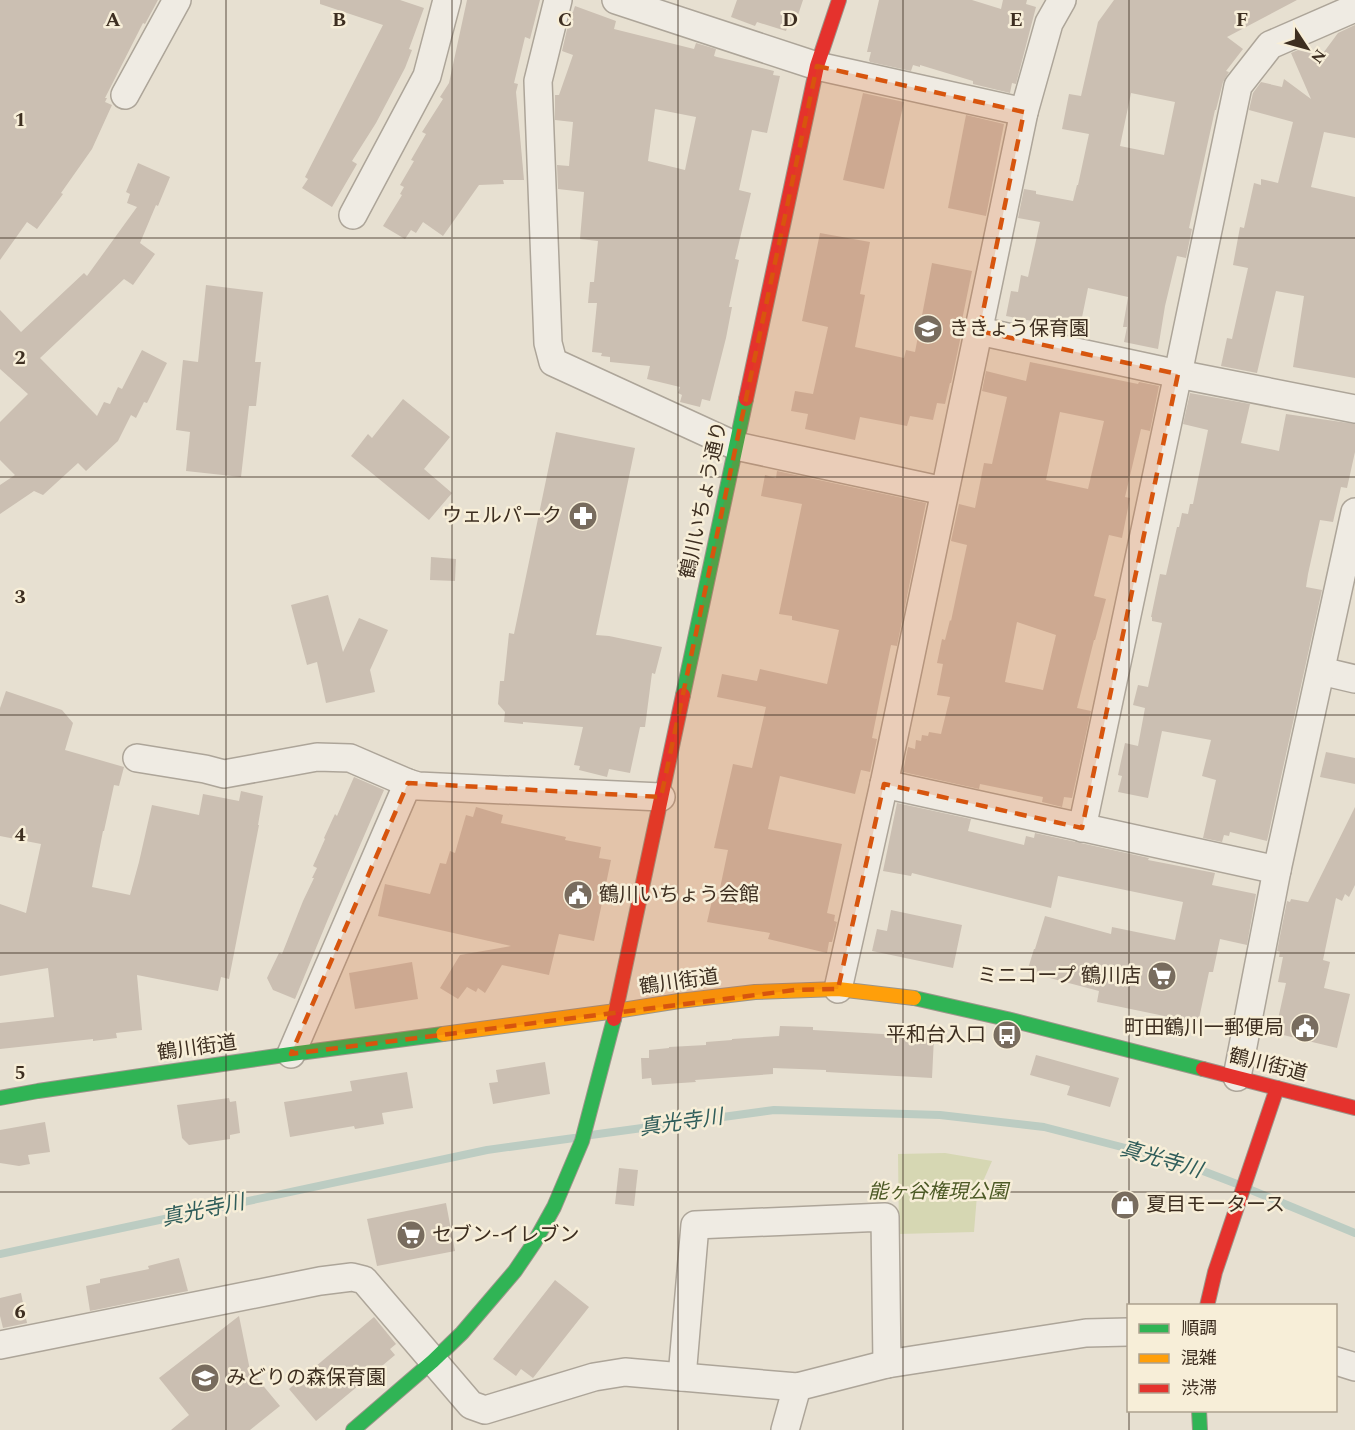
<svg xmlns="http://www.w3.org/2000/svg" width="1355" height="1430" viewBox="0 0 1355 1430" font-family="Spectral,'Noto Sans JP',serif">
<rect width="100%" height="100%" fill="#e7e0d1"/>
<path fill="#d6d7b3" d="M945,1153L992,1161L977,1195L974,1232L899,1234L898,1154Z"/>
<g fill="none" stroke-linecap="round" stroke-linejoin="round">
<g stroke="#bcccc2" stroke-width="8">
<path d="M591,1135L774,1110L940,1115L1044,1127L1145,1153L1203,1171L1237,1184"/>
<path d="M1251,1190L1355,1233"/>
<path d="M0,1254L487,1150L574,1138"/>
</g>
</g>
<g fill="#cbbfb2" fill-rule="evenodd">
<path d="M0,0H158L145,24L143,23L105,98H107L105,102L112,105L92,149L61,193L63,194L37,229L27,222L0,260Z"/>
<path d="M320,0H400L424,8L409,49L412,50L405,68L376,123L352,161L357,164L332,207L302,188L308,179L305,177L383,25L320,4Z"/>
<path d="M467,0H540L530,39L525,37L514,83L518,84L516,92L524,180H503L504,184L479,185L443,236L423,222L416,233L411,230L405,239L383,226L402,195L400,194L404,187L400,185L414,161L411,160L426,134L422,132L443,99L440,97L449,83Z"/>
<path d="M737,0H803L794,27L788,25L786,31L757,22L755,26L731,17Z"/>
<path d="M879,0H972L1001,9L1003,0H1027L1026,4L1036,7L1016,84L1012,83L1010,93L973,84V81L920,65V67L913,65L911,71L870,62L869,60L871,52H867Z"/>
<path d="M1114,0H1297L1227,37L1243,49L1226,71L1229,72L1223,82L1216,110H1215L1189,228L1192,229L1186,258L1177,256L1165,306L1158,349L1124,342L1127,327H1123L1128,297L1088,288L1079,332L1077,333L1037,326L1038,322L1006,316L1011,291L1018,292L1021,275L1028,277L1040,222L1018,218L1024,189L1036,191V194L1073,201L1077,185H1078L1089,134L1062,129L1069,94L1081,96L1098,22ZM1131,93L1175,102L1164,155L1120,146Z"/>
<path d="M575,6L616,21L614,29L694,49L696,43L716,49L714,56L717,57L774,71L773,75L780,76L767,133L752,130L739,190L751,193L735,259L739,260L729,307H732L726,338L710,401L702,399L700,407L680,402L682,395L678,393L680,387L647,379L650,366L610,362V357L601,356L602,353L592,352L597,303H588L590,282H594L598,241L580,239L584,192L558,189L557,165L569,166L573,122L555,120V95H559L573,55L562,51L571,12H573ZM655,109L696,117L685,170L648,161Z"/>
<path d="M1355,25V138L1324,132L1311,187L1355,197V378L1293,367L1304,296L1276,291L1257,373L1221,366L1227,338L1232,339L1248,268L1233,265L1240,227L1244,228L1254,183L1261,185V179L1278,183L1293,122L1249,110L1253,93L1261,82L1282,87L1284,79L1311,99L1291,53L1298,50L1321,56L1338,33Z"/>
<path d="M863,93L904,102L884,189L843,180Z"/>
<path d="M966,115L1004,124L986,216L948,208Z"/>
<path d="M138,163L170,177L158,206L156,205L140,243L155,254L133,285L124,279L40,358L97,416L104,402L110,404L118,387L122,389L142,350L167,363L147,403L144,402L136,418L131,415L118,441L86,471L78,463L43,495L34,491L0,514V485L15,475L0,460V422L28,394L0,369V310L21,332L84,273L87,276L137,207L127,203L130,194L126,192Z"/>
<path d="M820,233L870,242L860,294L865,295L855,347L904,358L906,350L915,352L932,263L972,271L961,325L963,326L951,383H950L945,404L937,403L933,420L910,416L907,426L860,417L855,440L805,429L808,414L791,411L795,391L813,394L828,327L802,321Z"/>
<path d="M206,285L263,292L255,362H261L256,406H249L241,477L186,471L190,432L176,430L183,360L198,362Z"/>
<path d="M1030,362L1138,384L1139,382L1159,386L1150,431L1141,429L1125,497L1130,498L1122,538L1109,535L1094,596L1106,599L1095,640H1094L1077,708L1091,711L1072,798L1064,797L1062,807L1042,802L1043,797L980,784L979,789L903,772L908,747L915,749L916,740L921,741L922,735L928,736L929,732L941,734L950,697L937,695L943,664L937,663L942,639L945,640L950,620L951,621L967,545L951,541L959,504L975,508L984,463L992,464L1007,397L982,391L986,371L1026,381ZM1060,412L1104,421L1088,489L1046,480ZM1017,622L1056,635L1043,690L1005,682Z"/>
<path d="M1190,393L1250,404L1241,443L1279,451L1286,414L1355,424V452L1347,488L1341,487L1333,522L1320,520L1308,574L1306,587L1322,590L1267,841L1230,832L1229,836L1224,835L1222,842L1203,838L1216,780L1202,776L1211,740L1162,731L1148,798L1118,792L1122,776L1118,775L1125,743L1138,746L1145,708L1133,705L1138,685L1148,687L1162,623L1152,621V617H1151L1160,574L1166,575L1177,527H1179L1182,513L1188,514L1190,504H1193L1208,430L1183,424Z"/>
<path d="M403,399L450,437L424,469L452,493L429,520L351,456L368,434L372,438Z"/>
<path d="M556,432L635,448L596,635L609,636L662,647L655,674L652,673L645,727H640L630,773L609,769L607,777L579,770L580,766L574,765L583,727L523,722V724L504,722L505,712L498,704L500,681H504L509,633L514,634Z"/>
<path d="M777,471L926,503L897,646L891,645L881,693L872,738L877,739L870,772L861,770L855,794L780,776L768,829L842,844L827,913L835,915L834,921L837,922L832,942H829L827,953L768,939L770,933L707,922L714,892L719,893L728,850L714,848L733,764L752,768L766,707L717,697L722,674L757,681L760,669L827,684L839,630L792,620V616L779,614L802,504L761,496L765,475L776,478Z"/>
<path d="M431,557L456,559L455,581L430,580Z"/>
<path d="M328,595L343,652L359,618L388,630L370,670L375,692L326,703L317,662L307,665L291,605Z"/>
<path d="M6,691L62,710L73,723L65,750L124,767L119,786L114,785L104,831H103L92,887L130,895L139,862L152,805L199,815L203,794L239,801L241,791L263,796L258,825H259L229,979L221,977L218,991L137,975L142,1030L116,1033L117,1038L93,1041V1039L0,1049V1023L54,1017L48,968L0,976V904L26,913L41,844L0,836V708Z"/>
<path d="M1326,752L1355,758V784L1320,777Z"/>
<path d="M354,777L384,790L328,919L295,999L273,990L267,978L279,953L282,954L303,901L314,878H312L317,868L313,866L325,839L324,838L335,814L337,816Z"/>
<path d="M897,803L971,819L968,831L1024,845L1026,836L1034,838L1035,833L1149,858L1148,860L1215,873L1212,885L1256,894L1247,945L1220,939L1213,972H1209L1198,1023L1097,1002L1099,991L1027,972L1034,949H1035L1045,916L1111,934L1112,927L1175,940L1183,902L1058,876L1051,908L912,873L911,876L883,871Z"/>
<path d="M476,807L503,815L501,823L566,837L565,840L601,847L599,858L611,860L594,941L559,934L549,975L502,965L485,993L478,988L476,992L467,987L458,999L440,988L460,955L511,946L378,916L385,884L430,894L440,863L446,864L450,851L455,853L466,815L473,817Z"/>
<path d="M1355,807V885L1349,897L1345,894L1342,901L1336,898L1323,960L1330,962L1324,988L1350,994L1337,1048L1275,1033L1286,983L1278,982L1283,957H1279L1280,952L1277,951L1287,901L1290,902L1291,899L1308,902Z"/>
<path d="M891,910L962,925L953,968L872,951L877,929L887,931Z"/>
<path d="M412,962L418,999L355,1009L349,973Z"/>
<path d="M780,1026L813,1027V1030L934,1037L932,1078L826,1072V1070L773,1068V1074L695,1080L696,1082L652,1085L651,1078L642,1079L641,1058H649V1050L669,1048V1047L706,1045V1042L732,1040V1039L779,1036Z"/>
<path d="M1036,1055L1119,1078L1110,1107L1067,1095L1070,1086L1030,1075Z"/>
<path d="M545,1062L550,1094L493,1104L489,1083L498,1082L496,1070Z"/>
<path d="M407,1072L413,1108L382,1113L384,1124L355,1129L354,1126L290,1137L284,1102L352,1091L350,1081Z"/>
<path d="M229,1098L230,1102L236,1101L240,1133L230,1135V1139L189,1145L182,1138L177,1105Z"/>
<path d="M45,1122L50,1152L28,1155L30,1164L19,1166L0,1163V1130Z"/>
<path d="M619,1168L638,1170L634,1206L615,1204Z"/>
<path d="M446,1203L455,1251L377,1266L367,1219Z"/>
<path d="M179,1258L188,1291L90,1311L86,1286L100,1283V1279L149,1269L148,1266Z"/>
<path d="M555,1280L589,1307L533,1378L521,1369L516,1376L493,1359Z"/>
<path d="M21,1293L27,1323L3,1328L0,1316V1298Z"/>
<path d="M239,1316L250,1370L280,1406L250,1430H171L189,1415L159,1378Z"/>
<path d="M374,1317L396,1344L390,1349L395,1355L316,1421L289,1389Z"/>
</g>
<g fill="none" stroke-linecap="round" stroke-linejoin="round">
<g stroke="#ada599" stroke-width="30">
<g id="street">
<path d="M558,0L538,81L548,343L553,362L736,446L944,491"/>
<path d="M616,0L817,66L1024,112"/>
<path d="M125,95L177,0"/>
<path d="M353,215L427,76L447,0"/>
<path d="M979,331L1178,374L1355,409"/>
<path d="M1321,671L1355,679"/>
<path d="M137,758L205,769L224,774L317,757L350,758L408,783L418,786L661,797"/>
<path d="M884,784L1277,870"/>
<path d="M1082,828L1178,374L1238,86L1270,45L1355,8"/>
<path d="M838,989L884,784L1024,112L1049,23L1062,0"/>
<path d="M291,1054L408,783"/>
<path d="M1237,1077L1277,870L1355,512"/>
<path d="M0,1345L320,1281L352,1277L364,1280L471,1405L485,1410L594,1377L625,1372L797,1387L887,1364L1086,1333L1128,1332"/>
<path d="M1336,1361L1355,1367"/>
<path d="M682,1377L695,1225L885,1217L887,1364"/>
<path d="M785,1430L797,1387"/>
</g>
</g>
<g stroke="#9c958a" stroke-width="16">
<g id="fast">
<path d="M683,695L746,399"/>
<path d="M914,998L1007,1019L1203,1069"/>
<path d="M0,1098L38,1091L291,1054L443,1034"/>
<path d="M1199,1410L1200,1430"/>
<path d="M353,1430L433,1361L462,1333L515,1271L534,1243L554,1207L582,1141L614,1019"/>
</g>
</g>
<g stroke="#9c958a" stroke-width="16">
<path id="slow" d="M443,1034L616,1011L679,1001L755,992L838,989L914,998"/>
</g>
<g stroke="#9c958a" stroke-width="16">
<g id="jam">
<path d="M746,399L817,66L839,0"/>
<path d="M614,1019L683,695"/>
<path d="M1203,1069L1355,1108"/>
<path d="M1207,1306L1215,1272L1277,1088"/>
</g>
</g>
<use href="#street" stroke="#efebe3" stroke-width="27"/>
<use href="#fast" stroke="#30b455" stroke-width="14"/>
<use href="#slow" stroke="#ff9f0a" stroke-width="14"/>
<use href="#jam" stroke="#e5322d" stroke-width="14"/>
</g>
<path fill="#d7550e" fill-opacity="0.2" stroke="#d7550e" stroke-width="4.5" stroke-dasharray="12 8" stroke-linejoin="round" d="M817,66L1024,112L979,331L1178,374L1082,828L884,784L838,989L795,990L291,1054L408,783L661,797Z"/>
<path fill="none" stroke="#3d2e20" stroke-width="1.5" stroke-opacity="0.55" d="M226,0V1430M452,0V1430M678,0V1430M903,0V1430M1129,0V1306M0,238H1355M0,477H1355M0,715H1355M0,953H1355M0,1192H1355M1129,1410V1430"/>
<defs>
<g id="school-disc" transform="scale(1.5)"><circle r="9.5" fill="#786c5e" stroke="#f7eed8"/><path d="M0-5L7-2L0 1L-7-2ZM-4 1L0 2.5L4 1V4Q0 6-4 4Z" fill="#fff"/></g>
<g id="pharmacy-disc" transform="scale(1.5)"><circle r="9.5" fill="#786c5e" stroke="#f7eed8"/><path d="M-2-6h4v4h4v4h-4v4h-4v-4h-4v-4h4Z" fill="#fff"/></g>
<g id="civic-disc" transform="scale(1.5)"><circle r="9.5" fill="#786c5e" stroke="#f7eed8"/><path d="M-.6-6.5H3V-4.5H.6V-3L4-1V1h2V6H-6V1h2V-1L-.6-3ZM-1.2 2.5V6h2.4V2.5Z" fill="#fff"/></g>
<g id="supermarket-disc" transform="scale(1.5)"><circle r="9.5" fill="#786c5e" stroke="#f7eed8"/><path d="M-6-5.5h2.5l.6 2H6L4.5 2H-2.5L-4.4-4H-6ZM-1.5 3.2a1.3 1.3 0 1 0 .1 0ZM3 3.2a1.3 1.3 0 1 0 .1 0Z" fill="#fff"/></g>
<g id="bus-disc" transform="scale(1.5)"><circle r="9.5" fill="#786c5e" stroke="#f7eed8"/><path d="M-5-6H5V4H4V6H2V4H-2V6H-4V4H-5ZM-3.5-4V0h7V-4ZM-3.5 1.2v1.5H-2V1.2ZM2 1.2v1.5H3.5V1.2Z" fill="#fff"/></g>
<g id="shop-disc" transform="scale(1.5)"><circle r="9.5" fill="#786c5e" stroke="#f7eed8"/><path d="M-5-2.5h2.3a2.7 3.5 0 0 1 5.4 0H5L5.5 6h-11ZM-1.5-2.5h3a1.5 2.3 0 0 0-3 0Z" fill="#fff"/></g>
</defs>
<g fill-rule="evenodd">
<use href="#school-disc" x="928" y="329"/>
<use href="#pharmacy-disc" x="583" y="516"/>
<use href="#civic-disc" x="578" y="895"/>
<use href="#supermarket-disc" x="1162" y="976"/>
<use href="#civic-disc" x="1305" y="1028"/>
<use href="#bus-disc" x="1007" y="1035"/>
<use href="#shop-disc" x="1125" y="1205"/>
<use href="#supermarket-disc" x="411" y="1235"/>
<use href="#school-disc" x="205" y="1378"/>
</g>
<g text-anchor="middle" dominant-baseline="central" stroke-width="5" stroke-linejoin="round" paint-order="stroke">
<g font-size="20" fill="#3d2e20" stroke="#f7eed8" text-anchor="start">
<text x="949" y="329">ききょう保育園</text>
<text x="562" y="516" text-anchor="end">ウェルパーク</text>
<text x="599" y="895">鶴川いちょう会館</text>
<text x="1141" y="976" text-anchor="end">ミニコープ 鶴川店</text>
<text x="1284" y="1028" text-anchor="end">町田鶴川一郵便局</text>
<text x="986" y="1035" text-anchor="end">平和台入口</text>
<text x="1146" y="1205">夏目モータース</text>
<text x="432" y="1235">セブン-イレブン</text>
<text x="226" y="1378">みどりの森保育園</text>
</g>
<g font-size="20" fill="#3d2e20" stroke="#f7eed8">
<text transform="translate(704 500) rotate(-78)">鶴川いちょう通り</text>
<text transform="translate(679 982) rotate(-8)">鶴川街道</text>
<text transform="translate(197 1048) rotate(-8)">鶴川街道</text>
<text transform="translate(1268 1065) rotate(14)">鶴川街道</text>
</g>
<g font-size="20" font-style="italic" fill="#4d5a26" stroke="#f7eed8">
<text x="938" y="1192">能ヶ谷権現公園</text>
</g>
<g font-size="21" font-style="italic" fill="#2f5d5a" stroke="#f7eed8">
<text transform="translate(681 1123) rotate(-8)">真光寺川</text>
<text transform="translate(1161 1160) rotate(16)">真光寺川</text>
<text transform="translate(203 1211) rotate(-12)">真光寺川</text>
</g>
</g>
<g font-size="20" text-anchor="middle" font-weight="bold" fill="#3d2e20" stroke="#f7eed8" stroke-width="5" stroke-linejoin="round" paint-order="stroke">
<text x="113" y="26">A</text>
<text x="339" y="26">B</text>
<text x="565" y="26">C</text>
<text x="790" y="26">D</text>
<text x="1016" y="26">E</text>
<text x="1242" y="26">F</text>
<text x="20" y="126">1</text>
<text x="20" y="364">2</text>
<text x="20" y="603">3</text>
<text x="20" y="841">4</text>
<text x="20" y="1079">5</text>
<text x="20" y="1318">6</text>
</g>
<rect x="1127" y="1304" width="210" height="108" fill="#f7eed8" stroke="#ada18e" stroke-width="1.5"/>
<rect x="1139" y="1324" width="30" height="9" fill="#30b455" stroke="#ada18e" stroke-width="1.5"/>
<text x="1181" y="1334" font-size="18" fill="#3d2e20">順調</text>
<rect x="1139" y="1354" width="30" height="9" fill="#ff9f0a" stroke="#ada18e" stroke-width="1.5"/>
<text x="1181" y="1364" font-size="18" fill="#3d2e20">混雑</text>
<rect x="1139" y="1384" width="30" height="9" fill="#e5322d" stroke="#ada18e" stroke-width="1.5"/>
<text x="1181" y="1394" font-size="18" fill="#3d2e20">渋滞</text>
<g transform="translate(1307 48) rotate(126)" stroke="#f7eed8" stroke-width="4.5" paint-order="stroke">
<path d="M0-4.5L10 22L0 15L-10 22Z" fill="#3d2e20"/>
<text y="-9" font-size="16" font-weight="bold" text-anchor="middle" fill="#3d2e20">N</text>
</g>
</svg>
